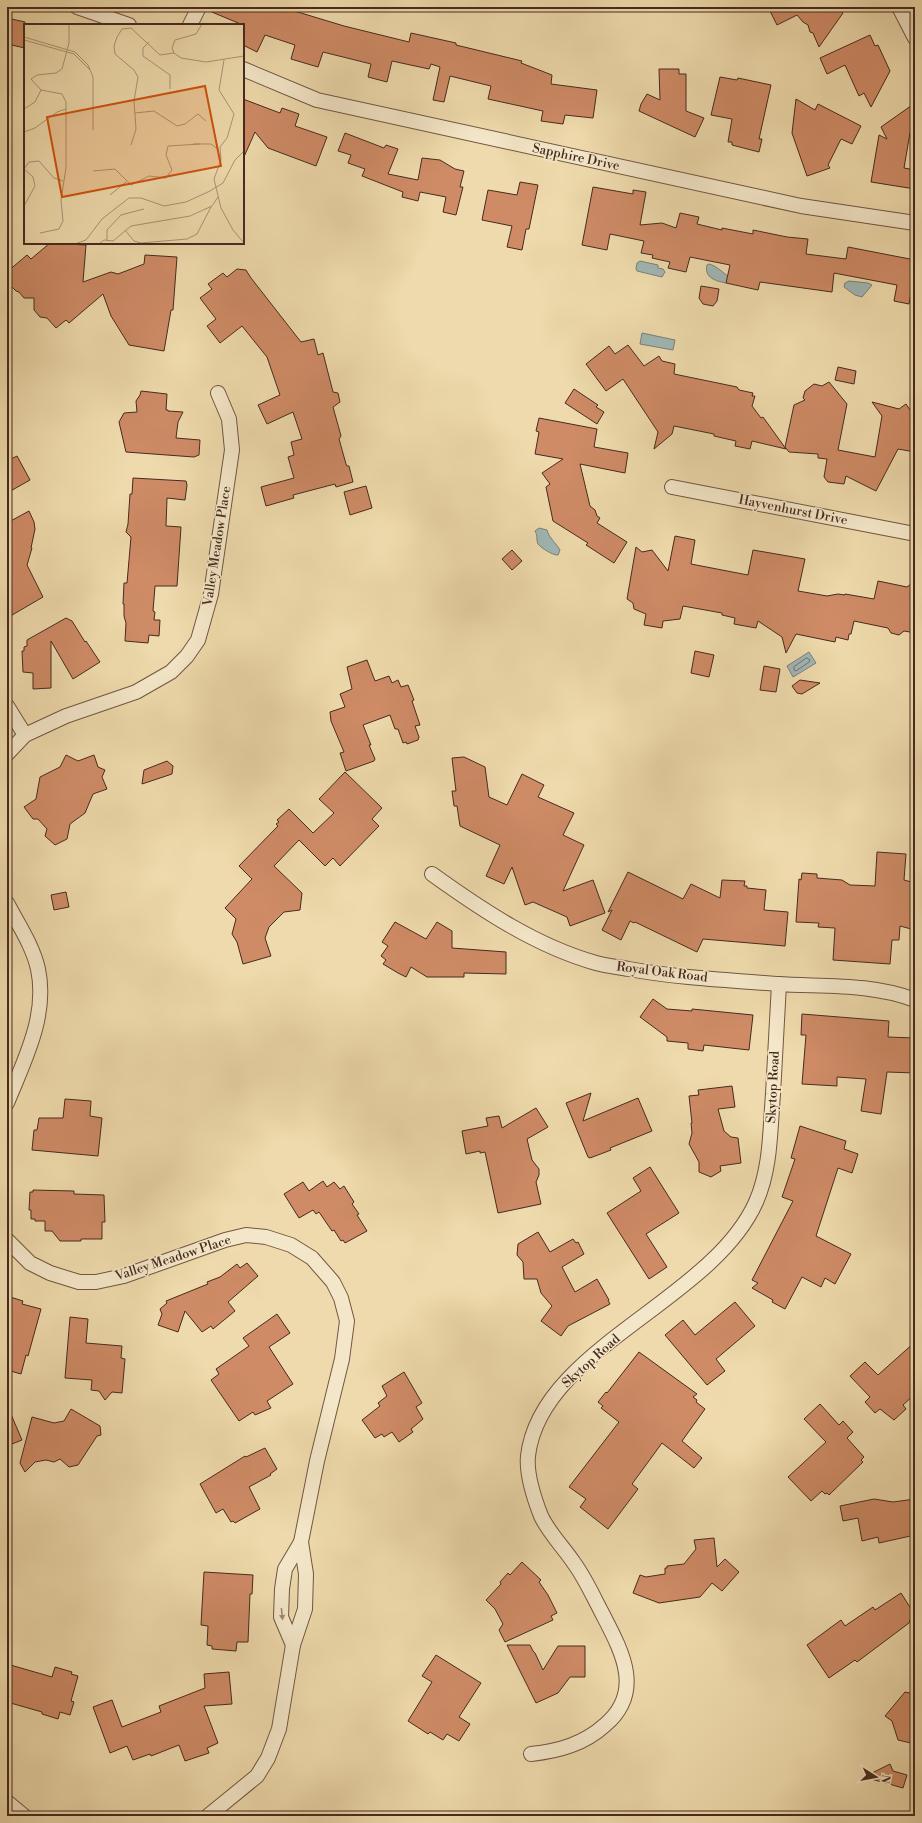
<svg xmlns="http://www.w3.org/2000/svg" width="922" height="1823" viewBox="0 0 922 1823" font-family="'Libre Bodoni',serif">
<rect width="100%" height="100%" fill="#eedaac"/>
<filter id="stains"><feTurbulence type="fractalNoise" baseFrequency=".005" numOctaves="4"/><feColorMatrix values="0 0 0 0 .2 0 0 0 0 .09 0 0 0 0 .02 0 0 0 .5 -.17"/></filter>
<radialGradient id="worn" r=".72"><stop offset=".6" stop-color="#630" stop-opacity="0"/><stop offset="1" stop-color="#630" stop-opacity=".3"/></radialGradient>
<g fill="#a0b7b6" stroke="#7c7f79">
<path d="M640,261L658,265V268L663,269L665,272L662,277L637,271L636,269L637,263Z"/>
<path d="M709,264C715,265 725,274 730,278L726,283C716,281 704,278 707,265Z"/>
<path d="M849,281L868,283L872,285L862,297L855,295L844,287L845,283Z"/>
<path d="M642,333L675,340L673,350L640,344Z"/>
<path d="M539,528L547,530C549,538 556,543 560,550L558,555C554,556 541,548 538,544C536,540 538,536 535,531Z"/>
<path d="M809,652L816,663L793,677L787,666Z"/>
</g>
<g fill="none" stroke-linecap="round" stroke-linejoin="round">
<path stroke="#74706a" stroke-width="1" d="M807,658L810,660L809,662L796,671L794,670V667Z"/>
</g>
<g fill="#ce8b66" stroke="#472a1e">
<path d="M207,7H275L287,12L288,9L344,26L409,42L411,33L456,43V45L522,61L521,63L552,75L551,84L597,90L593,118L565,115L563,124L541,121L543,111L488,99L491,86L450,76L444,102L433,100L440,67L431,64L429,69L392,61L387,82L368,77L371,64L323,52L318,67L291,59L295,45L265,35L257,52L243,45V25L207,10Z"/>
<path d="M768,7H835L843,13L819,47L813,33L810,32L808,25L803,22L797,15L777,25Z"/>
<path d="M7,18L25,22V48L7,44Z"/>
<path d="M870,35L875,46L878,45L890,71L871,107L864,93L859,96L845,65L827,74L820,58Z"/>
<path d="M659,69H679V74H686V111L704,118L695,137L639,111L641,104L647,94L660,100Z"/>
<path d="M720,77L737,80L738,78L771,85L759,139H762L759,152L732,145V142H728L732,119L711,115Z"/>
<path d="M243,99L280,113L282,108L299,114L295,126L327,137L316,166L268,148L255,132L243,159Z"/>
<path d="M796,99L815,110L818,104L861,126L852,144L841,139L828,165L830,168L807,176L792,133Z"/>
<path d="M915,103V130L910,133L904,168L915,170V189L871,182L879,135L887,139L881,127Z"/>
<path d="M345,133L384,148L386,145L398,149L388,174L418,180L422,158L440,160L455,169L464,171L460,187H463L456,215L443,212L446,197L420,192L418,201L402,197L403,192L362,176L365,169L348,163L351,155L338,151Z"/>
<path d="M520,182L538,185L529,229H526L522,250L507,247L512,226L482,220L488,190L517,195Z"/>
<path d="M593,187L633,194V190L646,192L640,225L662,223L676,228L680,213L699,217L697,224L722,230V228L753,234V230L787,237L808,239L806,254L846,259L848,247L915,260V289L912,288L909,304L894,301L897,285L834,273L832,292L760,282L758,290L726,283L730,265L690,257L686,272L668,268L670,262L652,258L653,255L641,253L644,241L610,234L607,250L582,245Z"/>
<path d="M50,243L86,245L83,282L111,272L118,274L144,264L145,255L177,257L173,310H171L164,351L129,345L111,316L103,294L69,323L66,320L56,328L47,318L40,317L34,310V298H24L19,292L16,291L9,284L7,272L27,255L31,259Z"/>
<path d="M237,269L246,270L251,278L301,342L314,339L318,355L323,353L333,392L338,393L340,402L333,407L341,436L339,439L346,464L347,466H349L353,482L336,487L335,484L293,495L294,498L266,506L261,487L294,478L288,457L294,455L291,442L302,439L293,412L267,424L258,405L280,395L267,357L242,326L220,343L207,326L216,319L200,298L212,289L208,284L223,273L227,277Z"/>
<path d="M701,286L719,289L717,301L713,306L703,304L699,298Z"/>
<path d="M628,345L644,366L659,356L662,361L675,364L674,374L737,387L739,390L753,393L752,396H755L752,406L761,418L763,417L786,449L752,441L750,449L735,446L736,441L714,436V434L674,426L672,434L654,449L658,432L623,379L606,391L586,364L609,346L615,354Z"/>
<path d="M838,367L856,371L854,384L835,380Z"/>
<path d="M829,382L847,404L838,450L875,457L882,416L872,402L899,409L906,404L910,410L915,412V452L898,449L876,491L846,476L844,484L828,482L824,477L827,459L818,458V454L789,452L785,447L794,405L805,400L803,398L805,391L814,384L822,386Z"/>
<path d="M574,389L598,405L596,407L604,412L597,424L565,403Z"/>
<path d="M141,391L167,394L166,410H168V411L183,412L178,422L176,438L200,440L199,455L194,457L126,452L119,422L124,413L137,412L136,401L140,395Z"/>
<path d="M539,418L597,429L594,447L628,453L625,473L580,464L590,506L595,510L597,516L600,518L597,523L627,542L614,563L586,545L588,543L553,521L546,487L550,484L542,473L563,459L535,454L539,432L536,431Z"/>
<path d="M17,456L30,480L7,493V461Z"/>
<path d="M133,478L186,481L187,485L185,500L167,498L166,526L181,527L177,586H155L153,611L155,612L154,620H160L159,636L149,635L148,643L125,641L126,623L124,616V604H123L124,583H127L131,537L126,532L128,524L130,494H132Z"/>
<path d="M366,486L372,508L350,515L344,492Z"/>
<path d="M29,511L34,522L35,529L31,548H32L27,565L43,597L7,618V523Z"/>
<path d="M675,536L695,540L691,564L748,575L753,550L805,559L798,591L827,596L838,594L845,595V594L874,599L878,581L907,587L915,581V629L910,632L904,631L899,635L891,633L888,628L854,621L851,634H849L848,640L836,637L835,642L796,634L786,653L782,637L758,621L756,628L734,624L735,618L722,615V613L683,606L680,619L663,621L662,628L644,625L646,614L634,609L633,603L627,599L636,547L642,552L652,550L668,571Z"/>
<path d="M512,550L522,561L512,570L502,559Z"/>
<path d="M66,618L72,621L85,642L86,641L100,662L73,679L51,641V688L33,689V673L23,672L22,651H24V647L27,646V640Z"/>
<path d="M695,651L714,655L709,677L691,673Z"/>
<path d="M367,660L375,681L389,676L392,683L398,680L401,687L408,685L414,700L412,701L420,725L415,726L419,737L418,740L407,744L406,742L403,743L398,729H395L390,715L363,725L371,745H369L375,759L374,761L346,771L340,753L344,752L331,721L330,712L345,707L340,694L352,689L347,667Z"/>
<path d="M764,666L780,669L776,692L760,690Z"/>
<path d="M800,680L820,683L802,694L797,693L792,686Z"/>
<path d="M66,755L78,761L94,755L98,767L105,770L102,777L107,789L93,794L85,813L70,824L67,839L55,845L45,836L47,829L38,819H33L24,807L36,799L40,777L60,767Z"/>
<path d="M464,757L485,767L489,797L507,805L522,774L544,785L538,797L574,813L563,835L584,845L563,891L593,880L605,913L570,926L567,917L533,902L525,905L512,867L504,884L486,876L500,845L460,826L457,806H454L452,791H456L452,758Z"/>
<path d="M167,761L173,766L172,774L142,784L144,770Z"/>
<path d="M345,772L382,808L372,819L379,826L340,866L333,858L325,866L299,840L274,866L302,893L300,910L284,912L269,927L265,938L271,956L243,964L237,942L232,934L236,919L225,908L252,879L239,866L278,826L276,824L279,822L277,820L289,809L313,833L334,813L319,799Z"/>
<path d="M877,852L906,854L904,880L915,883V930L900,926L899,940H892L890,964L833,960L835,928L818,927L819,923L796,922L799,879L801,880L802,873L817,874V878L842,880L850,885L875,886Z"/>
<path d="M628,872L683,899L691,884L720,898L722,880L745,881L744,886H747V888L766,890L764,910L788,912L785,946L703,939L697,952L635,922L634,923L630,921L621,940L602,930L612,910L608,912Z"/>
<path d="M66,892L69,907L54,910L51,895Z"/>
<path d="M395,922L426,939L437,922L452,931V948L506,952V974L464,973V977H427L411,967L406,977L398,973L383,964L386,960L381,956L388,946L382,942Z"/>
<path d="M653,999L667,1009L692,1011V1009L753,1015L749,1050L704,1045L703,1051L688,1049V1043L667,1041V1037L640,1017Z"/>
<path d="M802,1014L889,1021L888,1037L915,1038V1073L887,1072L881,1114L861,1111L866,1079L837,1077V1086L802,1084L806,1035H801Z"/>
<path d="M732,1086L735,1107L718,1109L724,1131L731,1137L738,1138L741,1163L720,1166L721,1171L711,1177L699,1172V1162L689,1144L692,1133L691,1123H692L689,1096L699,1095L698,1090Z"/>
<path d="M591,1093L583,1121L638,1098L652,1131L610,1148L611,1150L590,1158L588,1157L566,1103Z"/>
<path d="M65,1099L91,1101L90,1116L102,1118L98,1156L32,1150L34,1130H37L39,1118H63Z"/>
<path d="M536,1108L548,1127L527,1139L532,1160L539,1169V1175L536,1182L541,1204L498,1213L485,1152L480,1153V1151L466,1154L462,1131L488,1126L486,1118L499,1116L502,1128Z"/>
<path d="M800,1126L846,1141L844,1149L858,1154L852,1173L838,1168L816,1236L851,1254L835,1284L825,1278L821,1287L802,1277L785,1309L772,1302L773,1300L752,1288L758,1283L752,1280L793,1201L782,1197L795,1159L791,1158Z"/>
<path d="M650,1167L679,1213L646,1234L667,1267L649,1279L607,1213L641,1191L633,1178Z"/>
<path d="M323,1181L327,1187L334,1182L340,1189L344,1186L354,1202L352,1204L359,1214L357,1215L367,1231L345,1243L343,1240L341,1241L334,1230L332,1231L319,1212L316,1214L313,1210L299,1218L284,1194L303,1182L309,1191Z"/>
<path d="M33,1190L74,1191V1194L104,1195L105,1222H102V1239H81V1241H60L52,1231H45V1221H35V1219H31V1210H29L30,1192H33Z"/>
<path d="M538,1232L550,1252L573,1239L576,1243L578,1242L584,1254L562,1267L575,1292L597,1279L609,1300H608L610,1304L568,1326L561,1336L541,1321L552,1306L541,1293L537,1279H524L523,1262L517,1255L518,1244Z"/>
<path d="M247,1263L258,1276L228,1302L235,1311L213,1329L211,1326L202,1332L185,1311L178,1332L158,1325L162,1314L160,1309L167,1303L166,1301L208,1284L207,1282L220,1277L237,1264L240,1268Z"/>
<path d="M7,1296L23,1301L22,1304L41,1309L28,1356L26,1355L21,1374L7,1370Z"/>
<path d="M735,1302L755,1326L716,1359L725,1371L707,1385L665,1335L683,1320L695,1335Z"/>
<path d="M277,1314L290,1333L269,1347L293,1384L267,1401L271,1408L255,1415L253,1412L239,1421L211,1380L219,1374L216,1369L249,1346L243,1338Z"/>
<path d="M70,1317L88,1319L86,1343L122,1346L121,1358L125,1359L122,1393L112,1392L105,1400L99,1391L91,1390L92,1380L65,1378Z"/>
<path d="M915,1342V1394L903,1405L906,1409L894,1420L880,1409L875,1413L865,1402L870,1397L850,1376L865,1362L878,1375Z"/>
<path d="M639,1352L697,1394L693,1397L697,1400L696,1402L705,1409L682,1441L702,1458L694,1468L662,1443L632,1484L638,1489L608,1529L580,1507L586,1499L569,1487L619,1422L601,1408L603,1406L598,1402L606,1392L607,1393Z"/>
<path d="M404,1372L422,1403L416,1407L423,1419L411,1429L413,1432L399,1442L392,1432L384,1437L382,1434L375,1438L362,1420L380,1406L378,1403L387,1396L382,1386Z"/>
<path d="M820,1404L839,1425L843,1421L853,1432L847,1438L864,1457L861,1460L863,1462L829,1495L827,1493L825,1494L822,1491L811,1501L788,1477L826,1442L804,1419Z"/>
<path d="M7,1405L22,1440L7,1446Z"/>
<path d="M71,1409L100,1426L101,1435L97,1436L78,1465L69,1467L60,1459L54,1462L46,1460L35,1462L25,1472L20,1463L32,1417L54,1423L64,1421Z"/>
<path d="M265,1448L277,1469L270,1474L271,1475L249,1487L260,1509L235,1523L233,1521L231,1522L223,1509L216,1513L200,1484L245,1456L246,1457Z"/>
<path d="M874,1499L893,1502L915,1499V1535L879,1543L878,1537L862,1541L858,1518L843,1521L840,1506Z"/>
<path d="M714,1538L717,1567L725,1559L739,1572L722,1591L712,1583L700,1597L659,1603L633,1593L640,1575L646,1577L665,1574V1568H667V1566L684,1564L696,1549L694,1540Z"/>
<path d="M522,1562L541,1580L539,1582L548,1595L557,1613L551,1616L553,1620L505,1642L499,1630L503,1624L495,1609L486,1600L501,1584L500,1582L508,1573L510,1575Z"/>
<path d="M204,1572L253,1575L252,1594H250L248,1642H237L236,1651L212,1649V1646L207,1645L208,1626L201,1625Z"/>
<path d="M901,1593L913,1612L909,1623L857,1662L855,1660L829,1678L807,1645L841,1620L845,1626L873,1607L875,1610Z"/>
<path d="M507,1645H530L533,1651L535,1653L543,1670L558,1646H585V1677H570L558,1693L536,1703Z"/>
<path d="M436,1655L481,1683L459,1717L470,1724L459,1741L447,1734L443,1740L430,1732L428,1734L408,1721L432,1682L422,1676Z"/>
<path d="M7,1664L52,1677L55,1667L72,1672L71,1674L78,1676L71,1701L74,1702L70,1715L60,1712L58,1719L42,1714V1712L7,1702Z"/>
<path d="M229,1672L232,1704L204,1706L218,1743L207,1748L209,1753L185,1761L179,1745L151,1756L150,1754L133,1760L127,1746L110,1753L93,1707L112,1700L122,1727L161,1712L159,1706L205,1688L204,1674Z"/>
<path d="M905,1692L915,1694V1744L898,1740L892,1721L885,1716Z"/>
<path d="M890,1764L893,1771L907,1775L903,1788L864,1777Z"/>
</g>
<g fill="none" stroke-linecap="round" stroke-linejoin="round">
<g stroke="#715642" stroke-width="16">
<g id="street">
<path d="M77,7L129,25"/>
<path d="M899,7L915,38"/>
<path d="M190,25L199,7"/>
<path d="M243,69L317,100L801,206L915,223"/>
<path d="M672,487L915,534"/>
<path d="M7,706L25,735"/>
<path d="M7,754L25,735L66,716L136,692L171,672L187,656L198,640L211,594L232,450L229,419L218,393"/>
<path d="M432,874C482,910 536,946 596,963C607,966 618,967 629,969C678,978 728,980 777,984C823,987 871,983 915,1000"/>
<path d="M7,903C18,924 33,946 38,969C48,1016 24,1061 7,1103"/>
<path d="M7,1240L30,1263L50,1273L79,1282H96L124,1276L225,1240L246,1235L266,1237L291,1245L312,1258L333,1282L341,1298L347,1321L342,1359L317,1461L301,1542L306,1574L305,1609L293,1645L279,1729L268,1758L257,1776L208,1816"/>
<path d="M293,1645L281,1617L282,1589L285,1569L301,1542"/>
<path d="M531,1754C559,1751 584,1744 605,1725C645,1691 621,1650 602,1613C593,1596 585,1578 574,1563C564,1548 549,1533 541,1516C534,1498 526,1475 528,1456C540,1349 712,1301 756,1202C771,1168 770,1130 773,1094C775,1057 777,1021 779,984"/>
<path d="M7,1802L24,1816"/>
</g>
</g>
<use href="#street" stroke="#f4e7c9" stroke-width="14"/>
</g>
<defs><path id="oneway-solid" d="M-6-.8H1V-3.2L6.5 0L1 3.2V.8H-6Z"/></defs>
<use fill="#9e8874" href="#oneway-solid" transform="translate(282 1614) rotate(84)"/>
<g text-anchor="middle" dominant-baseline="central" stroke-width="3" stroke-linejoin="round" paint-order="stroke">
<g font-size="13" fill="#472a1e" stroke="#f4e7c9">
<text transform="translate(576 157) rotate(12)">Sapphire Drive</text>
<text transform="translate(793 510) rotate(11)">Hayvenhurst Drive</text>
<text transform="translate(217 546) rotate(-81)">Valley Meadow Place</text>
<text transform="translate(662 972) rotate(7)">Royal Oak Road</text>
<text transform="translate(773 1087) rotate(-87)">Skytop Road</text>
<text transform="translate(173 1258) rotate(-18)">Valley Meadow Place</text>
<text transform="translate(591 1361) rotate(-42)">Skytop Road</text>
</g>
</g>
<g transform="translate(24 24)">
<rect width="220" height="220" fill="#eedaac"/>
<path fill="none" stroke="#ab9473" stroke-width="1" d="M0,13L51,28L64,41L69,53V106M0,16L50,30L66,46M125,18L119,24V32L146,51V65M150,29L157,34L182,38L220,32M150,29L148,24L151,16L172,10L178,0M200,36L195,66L210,90L203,114L196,123L197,136L190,155L197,184L209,206L220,219M0,85L11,78L17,66M111,89L130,87L153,102L161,100L174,90L182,97M0,108L11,104L33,88L42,85M169,120H187L195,126M107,121L112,105L110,77L114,53L110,46L91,30L90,22L93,13L98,5L107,4L136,31L150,29M0,145L5,138L15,137L30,154L39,157M0,145L9,153L11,162L0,182M69,147L91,145L107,161L125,152L142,154L148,146L142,131L144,122L176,120M86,171L102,158M101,206L110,217L117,219L163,215L173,210L187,183M16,209L35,205L39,197L37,176L42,144V78L38,70L17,66L7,55L13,51L32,49L38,45L45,19V0M83,216V206L97,191L120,185M89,217L107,202L166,192L188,182L194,173M51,220L62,216L78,195L105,174H117L140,182L162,178L186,167L199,159L211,136L220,127M75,220L80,216L89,217"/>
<path fill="#d0520f" fill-opacity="0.15" stroke="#d0520f" stroke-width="2" d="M181,62L197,142L38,173L23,93Z"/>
<rect width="220" height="220" fill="none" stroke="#472a1e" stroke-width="2"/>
</g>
<rect width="922" height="1823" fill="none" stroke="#eedaac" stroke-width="24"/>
<rect x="8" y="8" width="906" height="1807" fill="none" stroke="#472a1e" stroke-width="2"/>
<rect x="12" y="12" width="898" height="1799" fill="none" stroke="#472a1e"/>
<g transform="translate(876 1777) rotate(101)" stroke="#f4e7c9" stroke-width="3" paint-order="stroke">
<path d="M0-3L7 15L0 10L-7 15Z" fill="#472a1e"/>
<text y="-6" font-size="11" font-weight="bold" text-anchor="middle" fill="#472a1e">N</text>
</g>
<rect width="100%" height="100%" filter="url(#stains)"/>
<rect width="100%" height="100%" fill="url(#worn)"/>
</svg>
